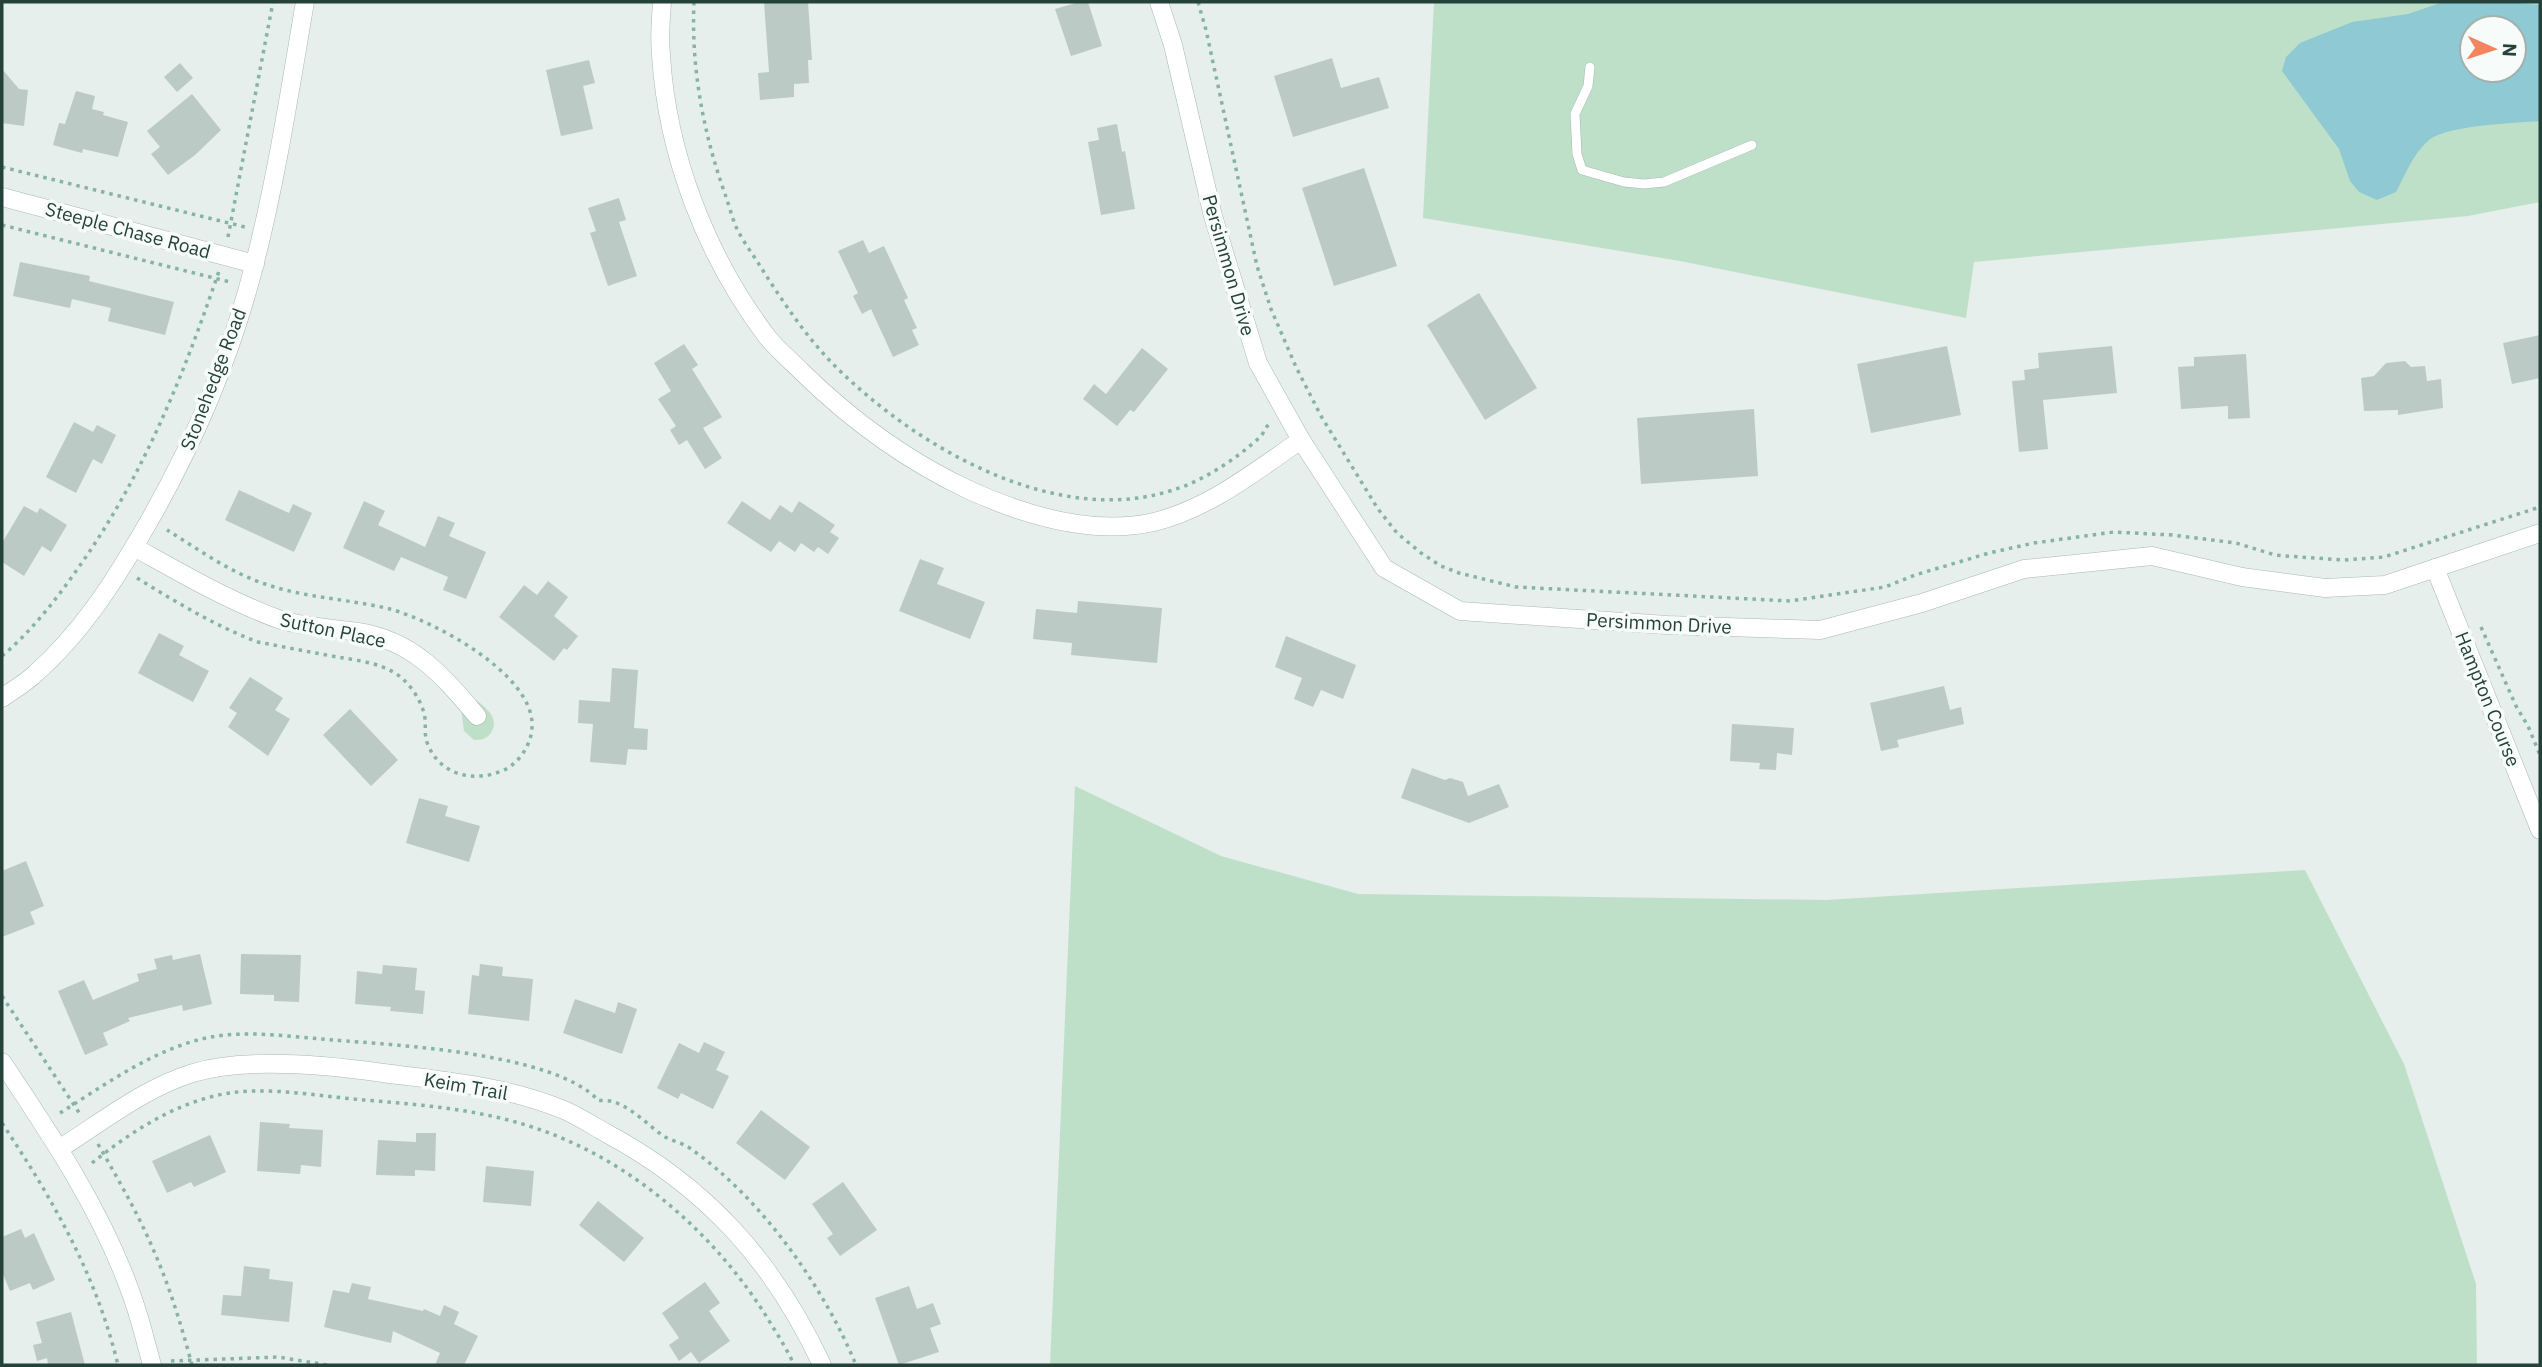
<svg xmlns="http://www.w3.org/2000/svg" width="2542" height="1367" viewBox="0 0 2542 1367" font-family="'IBM Plex Sans',sans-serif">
<rect width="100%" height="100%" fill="#e6efeb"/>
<g fill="#bfe0c8" fill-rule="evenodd">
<path d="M1434,2H2540V202L2468,216L1974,262L1966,318L1680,261L1423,218ZM2472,28H2514V70H2472Z"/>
<path d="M466,693C478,702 504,716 490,734C486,739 481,740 474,740L464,731L460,702Z"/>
<path d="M1075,786L1221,856L1358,894L1827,900L2305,870L2404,1064L2476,1284L2477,1365H1050Z"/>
</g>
<path fill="#8ec9d4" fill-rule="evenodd" d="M2443,2H2505L2540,5V121C2516,123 2445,125 2428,141C2413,154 2405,175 2396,192L2377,200L2359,192L2350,181L2339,149L2282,71L2286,57L2300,43L2352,22L2408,14ZM2472,28H2514V70H2472Z"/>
<g fill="#bbcac4">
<path d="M764,2H808L812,60H808L809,83L794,84V97L760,100L758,73L769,72Z"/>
<path d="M1079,2H1088L1102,46L1071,56L1055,9Z"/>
<path d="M1332,58L1341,88L1379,77L1389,108L1293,137L1274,76Z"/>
<path d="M589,60L595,83L583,86L593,129L561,136L546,70Z"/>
<path d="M180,63L193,78L177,92L164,77Z"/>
<path d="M2,69L19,89L28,90L24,126L2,123Z"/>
<path d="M76,91L95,96L92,109L104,112L103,115L128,122L118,157L83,149L82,153L53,145L59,123L65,124Z"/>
<path d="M192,94L221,130L195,155L168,175L151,154L160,147L147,131Z"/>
<path d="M1117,124L1122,152L1125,151L1135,209L1101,215L1088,142L1099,140L1097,128Z"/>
<path d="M1364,168L1397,266L1334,286L1302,188Z"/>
<path d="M619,198L626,220L619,222L637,276L608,286L590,233L596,231L588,208Z"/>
<path d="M863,240L869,253L884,246L908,298L904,300L917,328L912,330L919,345L893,357L871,309L862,314L853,296L858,293L838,251Z"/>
<path d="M20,262L90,276L89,281L174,302L165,335L108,321L111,308L72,299L70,308L13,296Z"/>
<path d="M1479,293L1537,388L1485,420L1427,325Z"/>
<path d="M2540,335V378L2512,384L2503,343Z"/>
<path d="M684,344L698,365L692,369L722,417L703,428L722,458L705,469L687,440L679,445L670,430L676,426L658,399L671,391L654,363Z"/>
<path d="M1947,346L1961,415L1871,433L1857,364Z"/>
<path d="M2112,346L2117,393L2043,400L2048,449L2019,452L2012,381L2025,380L2024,370L2039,368L2038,353Z"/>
<path d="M1142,348L1168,369L1134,412L1130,410L1117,426L1083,399L1094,384L1106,394Z"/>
<path d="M2246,354L2250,418L2228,419V406L2181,409L2178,367L2194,366V357Z"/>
<path d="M2405,361L2411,367L2425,366L2427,381L2441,379L2443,408L2398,415V410L2364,411L2361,378L2374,376L2386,363Z"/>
<path d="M1754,409L1758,476L1641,484L1637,418Z"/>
<path d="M74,422L93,432L97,425L116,435L102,464L93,459L76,493L46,477Z"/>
<path d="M239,490L289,513L293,504L312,513L294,552L225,520Z"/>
<path d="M364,501L385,511L378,525L425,547L438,516L455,523L449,536L486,552L466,599L443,590L448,577L401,557L394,571L343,548Z"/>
<path d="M742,501L770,520L780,505L792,513L799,501L835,525L830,532L839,538L828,554L818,547L814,552L801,543L795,552L779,541L771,552L727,523Z"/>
<path d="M24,506L37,513L40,508L67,525L51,552L42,546L24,576L2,562V543Z"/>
<path d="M920,559L944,568L937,584L985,602L970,639L899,611Z"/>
<path d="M548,581L568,597L554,616L578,636L567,650L564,648L554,661L499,617L524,585L537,595Z"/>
<path d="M1078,601L1162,608L1157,663L1071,655L1072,643L1033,639L1036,609L1077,613Z"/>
<path d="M159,633L184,646L179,655L209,671L193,702L138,673Z"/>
<path d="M1286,636L1356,665L1343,699L1321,690L1313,707L1294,699L1302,678L1275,667Z"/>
<path d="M612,668L638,670L634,728L648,729L647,750L628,749L626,765L590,762L593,724L578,723L579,700L610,702Z"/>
<path d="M250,677L283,698L275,710L290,719L268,756L228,727L237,713L229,708Z"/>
<path d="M1944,686L1950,710L1961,707L1964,724L1897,740L1899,747L1881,751L1870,703Z"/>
<path d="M350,709L398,760L371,786L323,735Z"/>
<path d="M1732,724L1794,728L1792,755L1777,753L1776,770L1759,769L1760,763L1730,761Z"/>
<path d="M1412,768L1445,780L1450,778L1463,782L1468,796L1499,784L1509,807L1469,823L1401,798Z"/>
<path d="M419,798L448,806L445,816L480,826L469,862L406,843Z"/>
<path d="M26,861L44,906L30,912L35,924L2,937V871Z"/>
<path d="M200,954L212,1004L183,1011L182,1005L128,1018L130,1021L103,1033L108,1045L85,1055L58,991L84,980L93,1000L139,981L137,974L157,969L154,959L172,955L173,960Z"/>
<path d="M241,954L301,955L299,1002L274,1001V995L240,994Z"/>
<path d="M480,964L503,967L502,976L533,979L529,1021L468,1014L472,975L479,976Z"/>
<path d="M383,965L417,968L415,990L425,991L423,1014L390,1011L391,1007L355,1004L357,971L382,974Z"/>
<path d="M575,999L615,1013L618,1002L637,1009L622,1054L563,1033Z"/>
<path d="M704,1042L725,1052L716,1070L729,1076L713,1109L681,1093L678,1099L657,1088L679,1043L699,1053Z"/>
<path d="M761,1110L810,1147L785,1180L736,1143Z"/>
<path d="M260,1122L290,1124L289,1128L323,1130L321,1167L301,1165L300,1174L257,1171Z"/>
<path d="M416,1133H436L435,1171L415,1170V1176L376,1175L378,1140L416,1142Z"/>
<path d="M210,1135L226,1172L194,1187L191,1182L167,1193L152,1161Z"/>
<path d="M486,1166L534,1171L531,1206L483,1202Z"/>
<path d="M843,1182L877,1230L840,1256L827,1238L833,1234L812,1204Z"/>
<path d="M598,1201L644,1238L624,1262L579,1225Z"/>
<path d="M21,1229L25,1238L34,1233L55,1280L33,1290L30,1283L10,1291L2,1272V1237Z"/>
<path d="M244,1266L270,1269L269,1279L293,1282L289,1322L221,1315L223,1295L241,1296Z"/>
<path d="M705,1282L720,1303L709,1311L730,1341L699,1363L691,1352L679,1361L669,1345L679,1338L662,1313Z"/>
<path d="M352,1283L371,1287L368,1299L423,1311L424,1309L440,1316L444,1305L459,1312L454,1324L478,1336L464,1365H435L440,1353L393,1331L391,1343L324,1327L333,1290L349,1293Z"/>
<path d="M909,1286L917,1309L933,1303L941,1324L930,1328L939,1352L899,1365L875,1298Z"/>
<path d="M71,1312L85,1365H48L47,1358L37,1361L33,1345L42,1343L36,1322Z"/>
</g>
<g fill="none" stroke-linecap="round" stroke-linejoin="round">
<g stroke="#a8b8b2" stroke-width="10">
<path id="lane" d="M1590,67L1588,86L1575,114L1577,154L1582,170L1624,182L1644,184L1664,182L1752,145"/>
</g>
<g stroke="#a8b8b2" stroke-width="19">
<g id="street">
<path d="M662,2C661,19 659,37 661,55C667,155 707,258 768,338C778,350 791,361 802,372C852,421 905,460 969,490C1024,515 1093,536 1154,522C1210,508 1254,472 1301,440"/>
<path d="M1159,2L1173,45L1213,216L1258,363L1301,440L1384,568L1460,611L1667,625L1820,630L1922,603L2024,569L2152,556L2242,577L2325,588L2385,585L2540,533"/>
<path d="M2,197L255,264"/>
<path d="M134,547C181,573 227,600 278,619C302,627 332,628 358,632C414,641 442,675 477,716"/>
<path d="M2435,568L2540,830"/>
<path d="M2,698C13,690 26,683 36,673C80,634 112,585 141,535C191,450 231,358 255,262C277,176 290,89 305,2"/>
<path d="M2,1062C50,1134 99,1206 129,1288C139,1313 145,1340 152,1365"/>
<path d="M59,1149C102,1122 144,1088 193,1073C246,1057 327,1065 383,1073C444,1081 507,1086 564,1110C578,1116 592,1125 606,1133C707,1187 774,1262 822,1365"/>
</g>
</g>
<g stroke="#86b3a5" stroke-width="3.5" stroke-dasharray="3.5 5" stroke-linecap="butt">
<path d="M694,2C691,67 703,132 725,194C729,205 732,218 737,229C744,243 754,256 762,269C785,305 809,341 839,370C920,449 1057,528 1173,490C1203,481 1236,459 1259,438C1264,434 1265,427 1271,422"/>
<path d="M1198,2L1206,30L1257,266L1271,309L1296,367L1321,416L1378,509L1397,533L1421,553L1441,566L1459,573L1516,587L1790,601L1885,587L1915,575L1989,553L2034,543L2114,532L2172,535L2236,543L2275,555L2286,556L2344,560L2384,557L2540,507"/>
<path d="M2,167L245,227"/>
<path d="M2,225L230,282"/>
<path d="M228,237L273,2"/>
<path d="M137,578C176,602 215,626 258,642C284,647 310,652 337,657C355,660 376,662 393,672C407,679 420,698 424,713C427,724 423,734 428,745C441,776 475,783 504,770C519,763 531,745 532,728C536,675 434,621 390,609C349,599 305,598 265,584C229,572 198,549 167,530"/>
<path d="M2481,627L2516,706L2528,726L2540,755"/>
<path d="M2,656C33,630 58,597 81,564C144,474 184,374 219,271"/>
<path d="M2,996L80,1114"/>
<path d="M60,1113C106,1084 157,1047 211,1037C250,1030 293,1037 333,1040C396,1045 554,1053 598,1100C603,1101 609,1100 614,1102C632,1108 647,1124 662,1135C670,1141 682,1142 691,1149C761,1198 824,1287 856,1365"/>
<path d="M2,1123C53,1200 96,1274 118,1365"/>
<path d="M98,1144C119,1181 140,1217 156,1256C171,1291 182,1328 192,1365"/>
<path d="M92,1163C138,1126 192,1092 253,1091C288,1090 328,1097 364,1100C422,1105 479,1109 535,1128C632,1160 719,1237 771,1324C779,1337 788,1351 794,1365"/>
<path d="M171,1361L278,1357L327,1365"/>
</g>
<use href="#lane" stroke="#fff" stroke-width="9"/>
<use href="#street" stroke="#fff" stroke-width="18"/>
</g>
<g text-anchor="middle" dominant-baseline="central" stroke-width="7" stroke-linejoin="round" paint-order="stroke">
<g font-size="19" fill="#24423a" stroke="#f7fbf9">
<text transform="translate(128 230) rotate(15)">Steeple Chase Road</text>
<text transform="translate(1229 265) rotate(74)">Persimmon Drive</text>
<text transform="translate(213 379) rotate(-69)">Stonehedge Road</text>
<text transform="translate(1659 623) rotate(3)">Persimmon Drive</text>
<text transform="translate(333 630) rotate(12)">Sutton Place</text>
<text transform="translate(2488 699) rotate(68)">Hampton Course</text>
<text transform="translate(466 1086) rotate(10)">Keim Trail</text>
</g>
</g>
<rect width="2542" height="1367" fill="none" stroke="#24423a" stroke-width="7"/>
<g transform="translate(2493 49) rotate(93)"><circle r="33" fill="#f7fbf9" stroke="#a3b1ad" stroke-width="2"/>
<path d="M0-5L12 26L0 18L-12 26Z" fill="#f4845f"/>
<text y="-10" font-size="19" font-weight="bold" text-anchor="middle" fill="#24423a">N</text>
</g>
</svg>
